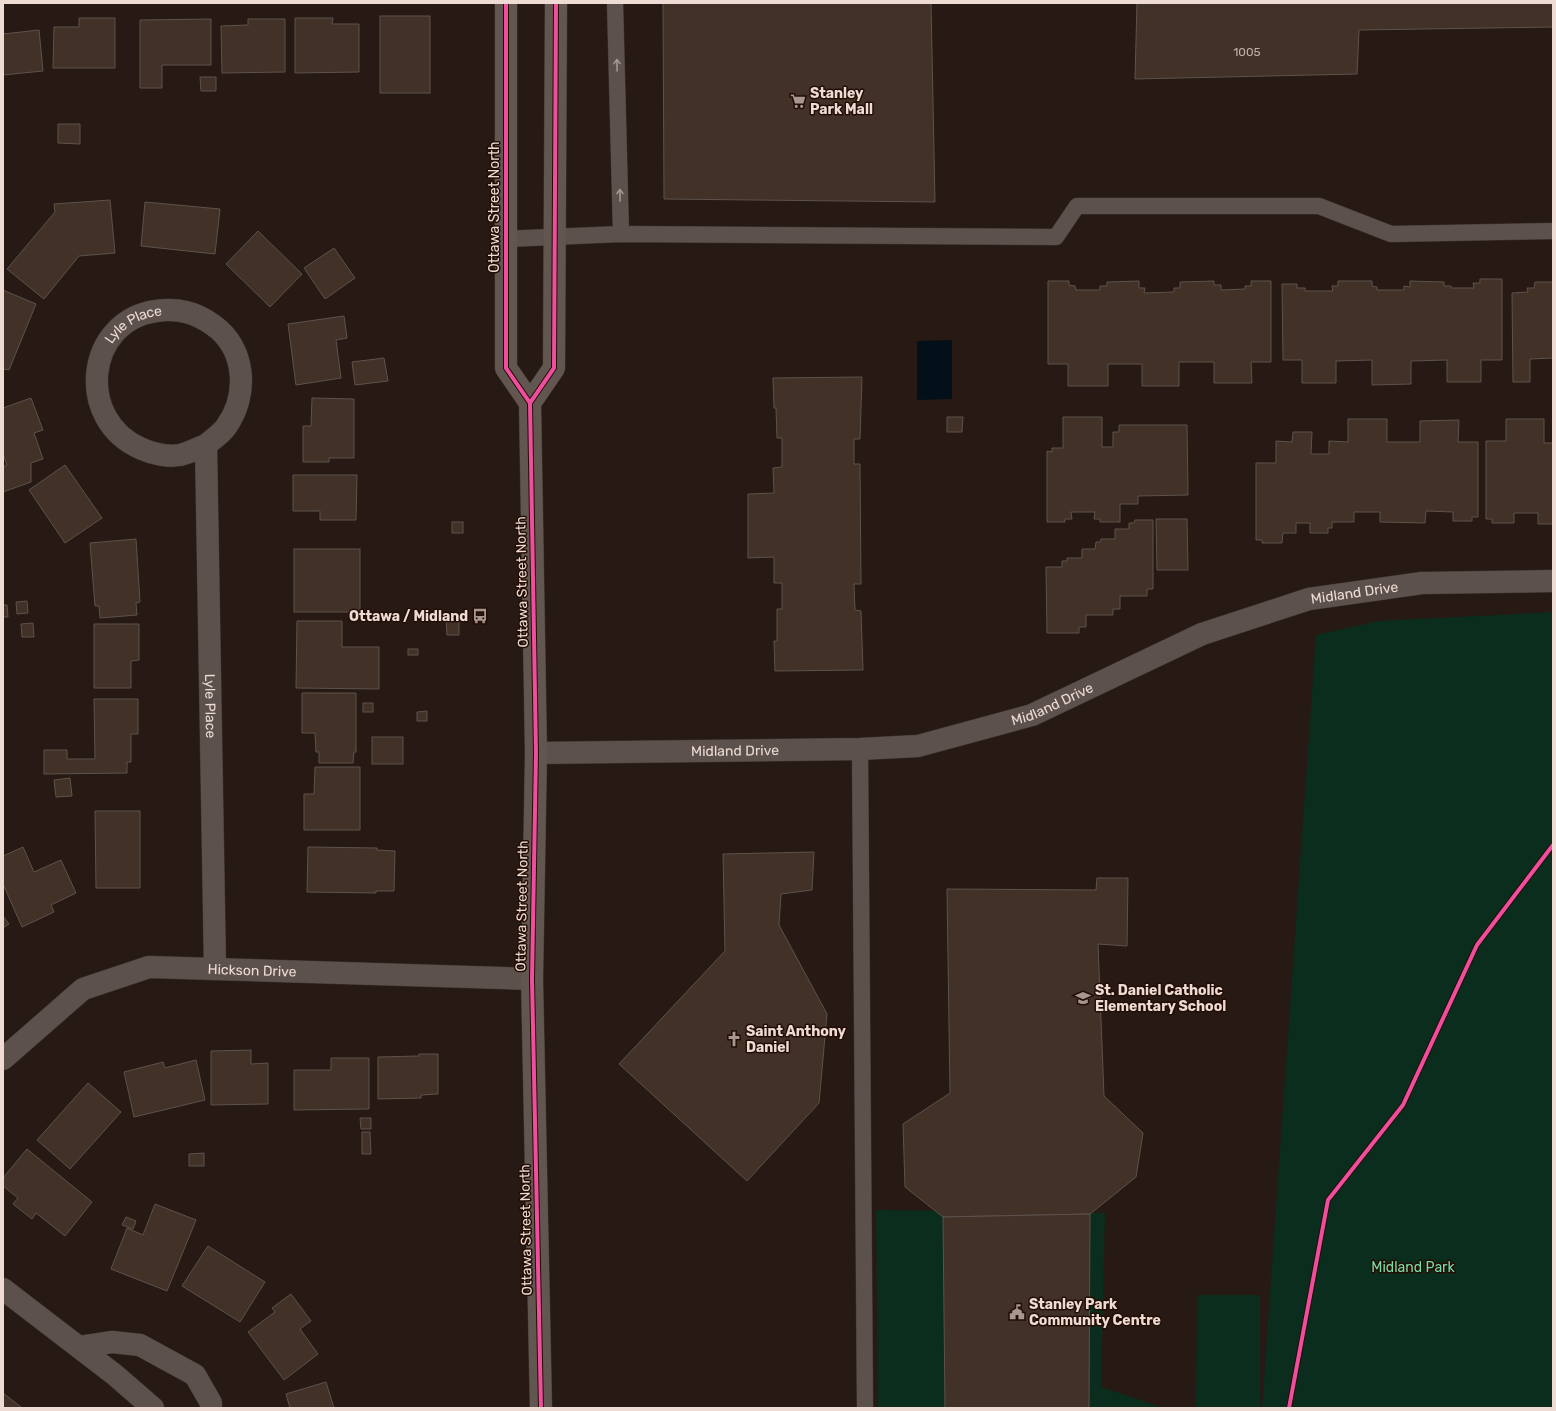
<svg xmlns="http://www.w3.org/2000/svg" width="1556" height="1411" viewBox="0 0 1556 1411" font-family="Rubik,sans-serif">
<rect width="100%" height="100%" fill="#271a14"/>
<g fill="#0a2d1d">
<path d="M1553,612V1408H1262L1316,635L1379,621Z"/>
<path d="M876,1210L1105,1213L1101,1387L1164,1408H878Z"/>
<path d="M1197,1295H1260V1408H1196Z"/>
</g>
<path fill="#041019" d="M952,340V399L917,400V341Z"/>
<g fill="#413127" stroke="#5d524d">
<path d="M663,3H931L935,202L664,199Z"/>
<path d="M1137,3H1553V27L1359,30L1357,74L1135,79Z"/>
<rect x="380" y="16" width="50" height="77"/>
<path d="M79,18H115V68H53L54,27H79Z"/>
<path d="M295,18H333L332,24H359V72L295,73Z"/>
<path d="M211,19V65H162V88H140V20Z"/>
<path d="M248,19H285V72L222,73L221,26L248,25Z"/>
<path d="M39,30L43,71L3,75V34Z"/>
<path d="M200,77H216V91H201Z"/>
<path d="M58,124H80V144L58,143Z"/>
<path d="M110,200L115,253L79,256L44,299L7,269L55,212L54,204Z"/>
<path d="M145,202L220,209L215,254L141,246Z"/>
<path d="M258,231L302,274L270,307L226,264Z"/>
<path d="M334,248L355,278L325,299L304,268Z"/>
<path d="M1480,279H1502V360H1481V382H1447V360L1411,361V384L1372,385V360L1336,361V383H1302V360H1283L1282,284H1297V288H1305V291H1333L1332,286H1338V281H1372V286L1377,287V290H1404V286L1410,287V281L1444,282V286H1451V288H1474L1473,283H1480Z"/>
<path d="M1048,281H1069V285L1075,286L1076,290H1100V286H1107V282L1139,281V288H1145L1144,293L1174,292V288H1180V282L1214,281V285H1221V290L1245,289V286H1251V281H1271V362H1251L1252,383H1214V362H1179V386H1142V364H1108V386H1068V364H1048Z"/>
<path d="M1535,282H1553V358L1530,359V382H1513L1512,293L1528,292L1527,288H1534Z"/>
<path d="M3,290L36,304L9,370L3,369Z"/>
<path d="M344,316L347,338L336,340L341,378L296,385L288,324Z"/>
<path d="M384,358L388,381L355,385L352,362Z"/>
<path d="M862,377L860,439H854V464H860L861,584H854L855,610L861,611L863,670L775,671L774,641H777V609H782V583H774V557L748,558V494L774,493L773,468L782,467V438H777L776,408H774L773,378Z"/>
<path d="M31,398L43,430L34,433L43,459L31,463V482L3,492V467L7,465L3,454V408Z"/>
<path d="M312,398L354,399V458H329V462H303V426H311Z"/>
<path d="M947,417H963L962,432H947Z"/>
<path d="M1063,417H1102V447H1113V432H1119V425H1187L1188,495L1138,496V504H1120V522H1100V519H1094L1095,512H1071L1072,519H1065V522H1047V451L1052,452V448H1063Z"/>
<path d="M1348,419H1387V442H1420V421L1459,420L1458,442H1478V517H1472V521H1453V512L1426,511L1425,523L1380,522V512H1354V522H1332V528H1328V533H1310V523H1296V533H1283L1282,543H1262V540H1256V463H1276V441L1292,442L1293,432H1312L1311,454H1329V441L1348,442Z"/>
<path d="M1506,419H1544V443H1553V524H1538V513H1514V523H1492V519H1486V441H1506Z"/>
<path d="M65,465L102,518L65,543L29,490Z"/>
<path d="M293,475H357L356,520H320V511H293Z"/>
<path d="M1156,519H1187L1188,570H1157Z"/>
<path d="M1135,520H1153V589H1147V596H1120V609H1113V615H1086V627H1079V633H1047L1046,567H1062V561H1067V558H1082V549H1095L1096,542H1100L1101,539H1115V529H1129V523H1134Z"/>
<rect x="452" y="522" width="11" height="11"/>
<path d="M136,539L140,602L136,603L137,615L100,618L99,606H95L90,543Z"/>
<rect x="294" y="549" width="66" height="63"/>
<path d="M27,601L28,613L17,614L16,602Z"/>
<path d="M3,605H7L8,617H3Z"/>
<path d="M446,619H459V635H447Z"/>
<path d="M297,621H342V647H379V689L296,688Z"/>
<path d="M33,623L34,637H22L21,624Z"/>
<path d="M94,624H139V660L131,661V688H94Z"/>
<rect x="408" y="649" width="10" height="6"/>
<path d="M302,693H356V752H354L353,763H319V752H316L315,733H302Z"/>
<path d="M94,699H138V734H131V762H127V773L44,774V750H67V759H95Z"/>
<rect x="363" y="703" width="10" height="9"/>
<path d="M427,711V721H417V712Z"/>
<rect x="372" y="737" width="31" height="27"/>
<path d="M315,767H360V830H304V794H314Z"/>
<path d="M70,778L72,796L56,797L54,780Z"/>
<path d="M95,811H140V888H96Z"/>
<path d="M23,847L34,872L61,860L76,893L51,905L54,912L22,927L3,884V856Z"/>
<path d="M308,847L377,848V850L395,851L394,891H376V893L307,892Z"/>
<path d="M814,852L812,890L781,894L779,925L827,1014L819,1103L747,1181L619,1064L725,951L723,854Z"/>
<path d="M1097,878H1128L1127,946L1098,944L1104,1096L1143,1133L1136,1177L1090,1214L943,1217L905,1187L903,1124L950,1093L947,889L1096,890Z"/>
<path d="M3,916L9,924L3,928Z"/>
<path d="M251,1050V1064L268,1063V1104L211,1105V1051Z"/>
<path d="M419,1054H438V1094L421,1095V1098L378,1099V1057L419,1056Z"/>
<path d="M331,1058H369V1109L294,1110V1070H331Z"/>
<path d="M196,1060L205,1100L134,1117L124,1072L163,1062L165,1068Z"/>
<path d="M88,1083L121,1112L70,1169L37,1140Z"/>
<path d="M360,1118H371V1129H361Z"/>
<path d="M362,1132H370L371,1154H362Z"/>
<path d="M27,1149L92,1202L65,1236L36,1213L32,1219L13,1204L18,1198L3,1186V1178Z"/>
<path d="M204,1153V1166H189V1154Z"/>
<path d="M155,1204L196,1220L167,1291L111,1269L127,1228L143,1235Z"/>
<path d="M1090,1214L1089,1408H945L943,1217Z"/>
<path d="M126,1217L136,1221L133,1229L122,1225Z"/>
<path d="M208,1246L265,1282L240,1322L182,1286Z"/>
<path d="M291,1294L311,1321L300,1329L318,1354L284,1380L248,1332L275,1312L272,1308Z"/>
<path d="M326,1382L334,1408H290L286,1394Z"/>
<path d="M3,1393L21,1407L20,1408H3Z"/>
</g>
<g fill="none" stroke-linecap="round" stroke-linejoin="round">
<g stroke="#3f3531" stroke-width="17">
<g id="lane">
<path d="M615,3L621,234"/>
<path d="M505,239L621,234L1056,237L1077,206H1319L1391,234L1553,231"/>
<path d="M860,749L865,1408"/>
</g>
</g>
<g stroke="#3f3531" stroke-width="23">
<g id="street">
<path id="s1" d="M206,445C198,448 189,453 180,455C168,457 153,454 142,449C75,421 85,321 156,311C178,308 195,312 213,325C246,348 249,395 226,427C221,434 212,440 206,445L215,969"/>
<path id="s2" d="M536,753L860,749L918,746L1032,715L1202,634L1309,599L1422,583L1553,581"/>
<path id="s3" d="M3,1059L83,989L149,967L532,979"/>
<path d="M3,1289L115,1375L153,1408"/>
<path d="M79,1347L112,1342L140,1345L195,1375L211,1403V1408"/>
</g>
</g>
<g stroke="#3f3531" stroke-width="23">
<g id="secondary">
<path d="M506,3V368L530,403L536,753L532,979L541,1408"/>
<path d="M530,403L554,368L556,3"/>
</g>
</g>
<use href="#lane" stroke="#5d514d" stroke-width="16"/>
<use href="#street" stroke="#5d514d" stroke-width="22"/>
<use href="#secondary" stroke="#625651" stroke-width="22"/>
<g stroke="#240e04" stroke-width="6">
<g id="cycleway">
<path d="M506,3V368L530,403L536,753L532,979L541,1408"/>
<path d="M530,403L554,368L556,3"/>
<path d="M1289,1408L1328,1200L1403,1105L1477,945L1553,845"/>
</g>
</g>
<use href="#cycleway" stroke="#ef4d9e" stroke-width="4"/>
</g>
<defs><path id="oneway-shaft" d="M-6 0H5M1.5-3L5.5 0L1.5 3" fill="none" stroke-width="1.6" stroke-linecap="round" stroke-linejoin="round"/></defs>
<g stroke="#a59690">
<use href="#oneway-shaft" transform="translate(617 65) rotate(-91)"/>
<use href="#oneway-shaft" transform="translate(620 195) rotate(-91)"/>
</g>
<defs>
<g id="supermarket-bare" transform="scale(1.2)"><path d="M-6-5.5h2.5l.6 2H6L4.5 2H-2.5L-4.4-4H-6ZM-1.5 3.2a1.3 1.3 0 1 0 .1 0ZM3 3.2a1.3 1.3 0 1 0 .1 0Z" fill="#a89791" stroke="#240e04" stroke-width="2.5" paint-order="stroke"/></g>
<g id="bus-bare" transform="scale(1.2)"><path d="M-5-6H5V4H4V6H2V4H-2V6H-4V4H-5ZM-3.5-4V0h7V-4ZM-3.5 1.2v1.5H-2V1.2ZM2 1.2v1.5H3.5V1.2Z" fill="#a89791" stroke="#240e04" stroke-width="2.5" paint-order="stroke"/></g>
<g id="school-bare" transform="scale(1.2)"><path d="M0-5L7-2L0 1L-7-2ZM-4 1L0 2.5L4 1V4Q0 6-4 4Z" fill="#a89791" stroke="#240e04" stroke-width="2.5" paint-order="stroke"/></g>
<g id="church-bare" transform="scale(1.2)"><path d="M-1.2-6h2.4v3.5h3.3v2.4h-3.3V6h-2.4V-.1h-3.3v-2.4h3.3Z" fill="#a89791" stroke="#240e04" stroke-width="2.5" paint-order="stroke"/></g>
<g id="civic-bare" transform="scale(1.2)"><path d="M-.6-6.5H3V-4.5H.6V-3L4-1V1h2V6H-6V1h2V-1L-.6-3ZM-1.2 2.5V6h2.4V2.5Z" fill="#a89791" stroke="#240e04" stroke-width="2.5" paint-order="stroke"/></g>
</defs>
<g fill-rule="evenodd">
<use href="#supermarket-bare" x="798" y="101"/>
<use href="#bus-bare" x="480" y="616"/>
<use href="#school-bare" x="1083" y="998"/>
<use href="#church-bare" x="734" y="1039"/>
<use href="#civic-bare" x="1017" y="1312"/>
</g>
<g text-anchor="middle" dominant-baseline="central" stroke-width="3" stroke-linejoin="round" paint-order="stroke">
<g font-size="12" fill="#c2b0a9">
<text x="1247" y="52">1005</text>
</g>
<g font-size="14" font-weight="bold" fill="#eddbd4" stroke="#240e04" text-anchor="start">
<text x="810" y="93">Stanley<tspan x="810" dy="16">Park Mall</tspan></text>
<text x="468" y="616" text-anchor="end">Ottawa / Midland</text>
<text x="1095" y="990">St. Daniel Catholic<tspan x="1095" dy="16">Elementary School</tspan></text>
<text x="746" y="1031">Saint Anthony<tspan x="746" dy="16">Daniel</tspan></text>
<text x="1029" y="1304">Stanley Park<tspan x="1029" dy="16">Community Centre</tspan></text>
</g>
<g font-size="14" fill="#eddbd4" stroke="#240e04">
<text transform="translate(494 207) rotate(-90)">Ottawa Street North</text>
<text stroke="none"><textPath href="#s1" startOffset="227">Lyle Place</textPath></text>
<text transform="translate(522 582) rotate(-91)">Ottawa Street North</text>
<text stroke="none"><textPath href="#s2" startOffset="847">Midland Drive</textPath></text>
<text stroke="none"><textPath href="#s2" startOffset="523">Midland Drive</textPath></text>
<text stroke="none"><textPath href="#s1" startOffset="716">Lyle Place</textPath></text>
<text stroke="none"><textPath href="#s2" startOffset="199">Midland Drive</textPath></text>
<text transform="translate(522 906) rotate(-89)">Ottawa Street North</text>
<text stroke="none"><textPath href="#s3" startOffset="279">Hickson Drive</textPath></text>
<text transform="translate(526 1230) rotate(-91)">Ottawa Street North</text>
</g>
<g font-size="14" fill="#78dba8" stroke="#240e04">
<text x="1413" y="1267">Midland Park</text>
</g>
</g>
<rect width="1556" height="1411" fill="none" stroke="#eddbd4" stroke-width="8"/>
</svg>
